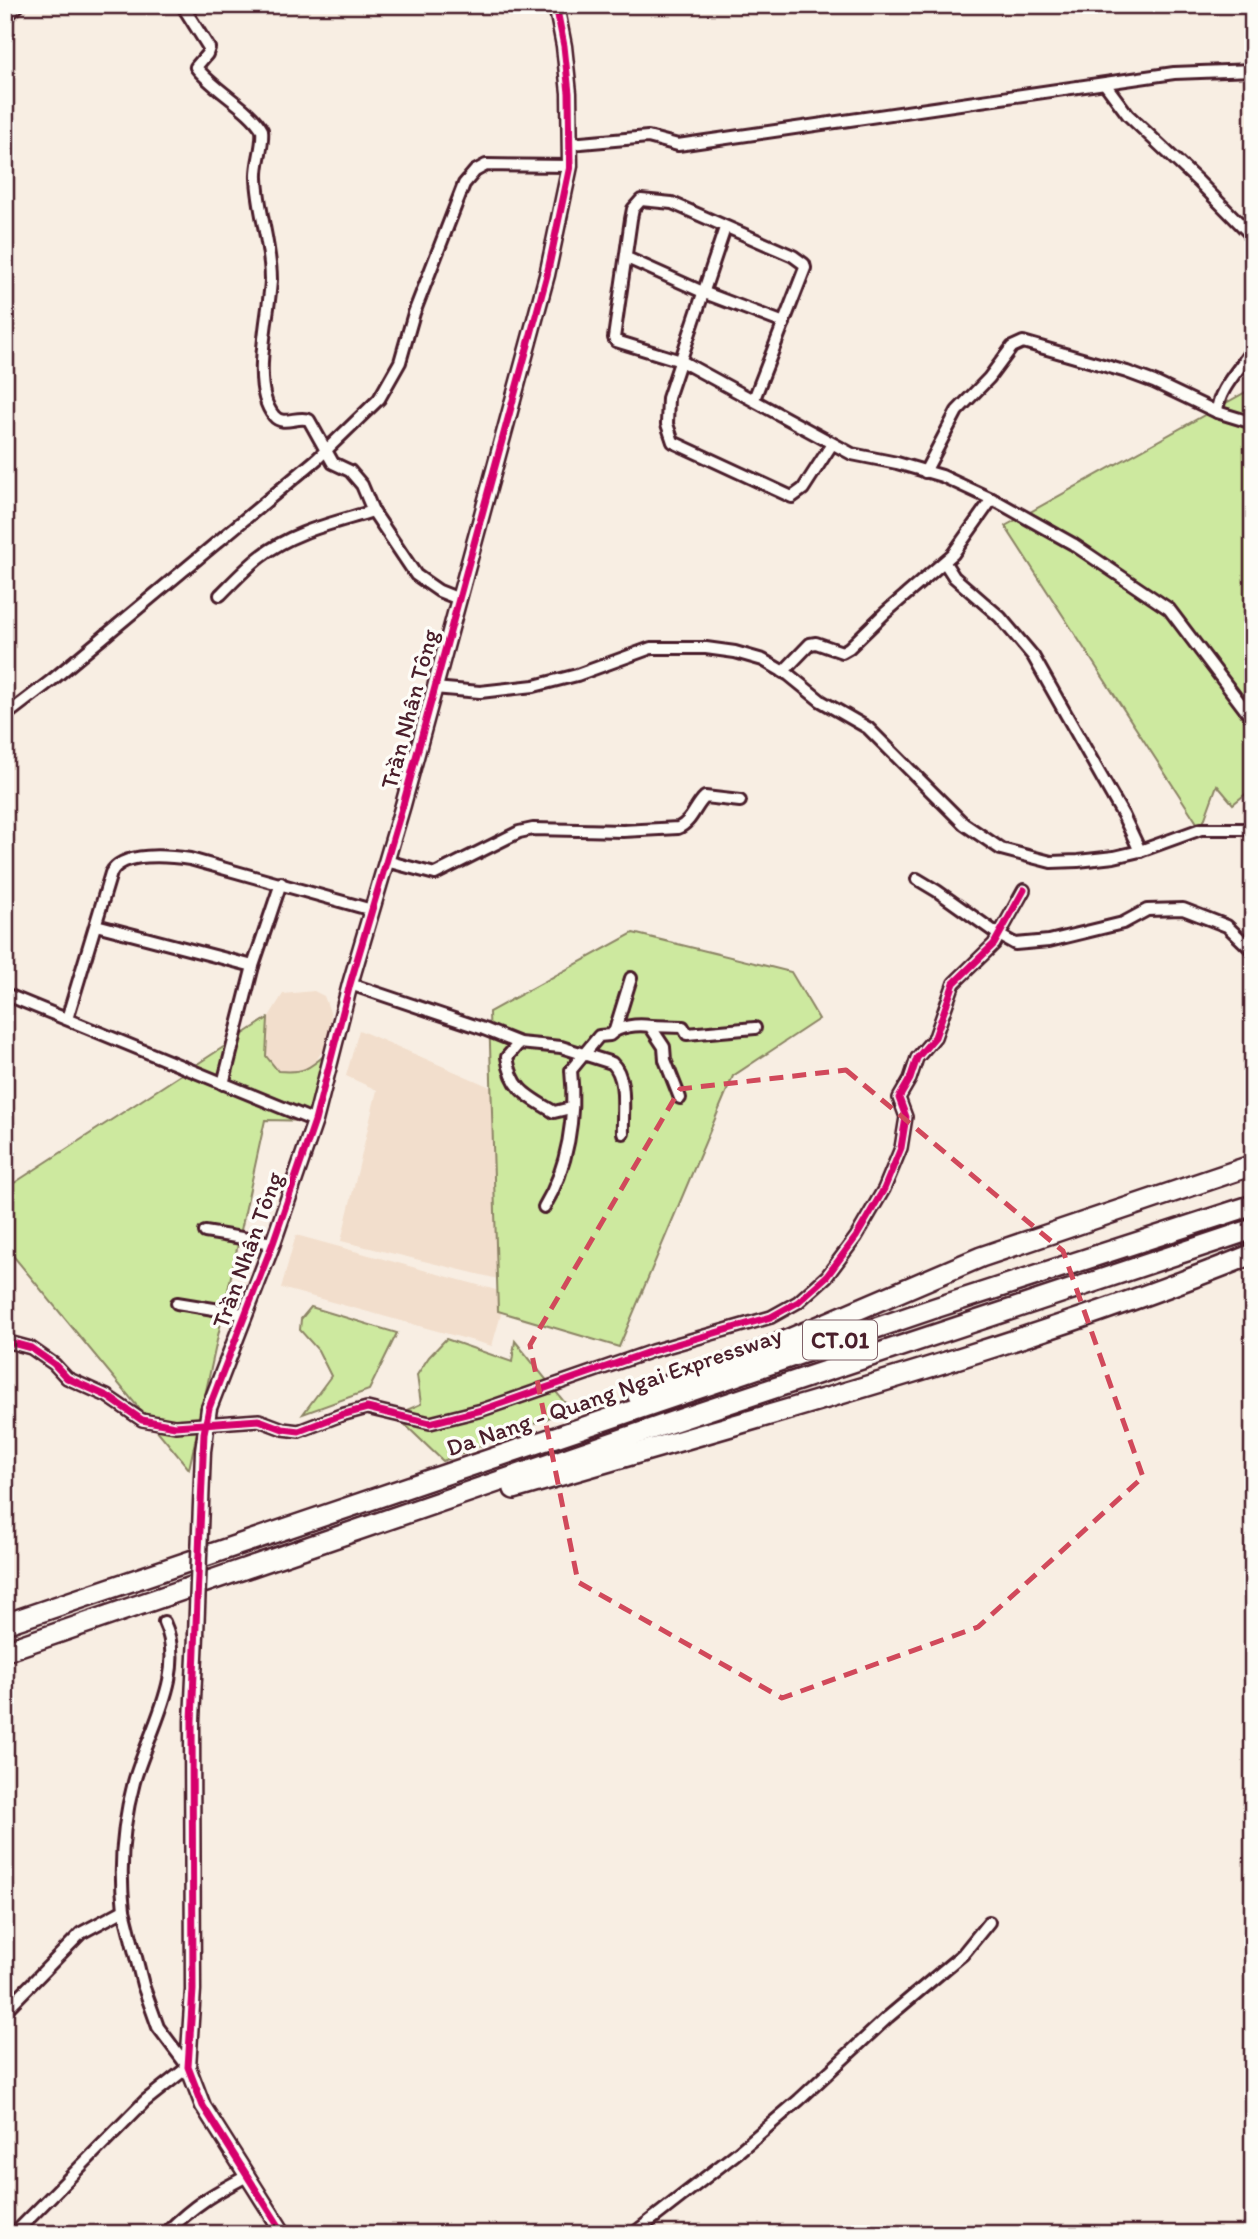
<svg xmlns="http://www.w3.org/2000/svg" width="1258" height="2239" viewBox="0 0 1258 2239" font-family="Itim,sans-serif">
<rect width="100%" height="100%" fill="#f8eee3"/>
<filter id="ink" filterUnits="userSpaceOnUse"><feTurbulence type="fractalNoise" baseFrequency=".0143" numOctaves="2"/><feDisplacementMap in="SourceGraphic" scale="14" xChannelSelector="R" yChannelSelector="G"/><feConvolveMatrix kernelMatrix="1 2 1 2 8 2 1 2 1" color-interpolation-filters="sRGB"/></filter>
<g filter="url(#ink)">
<g fill="#f2decc">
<path d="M314,991L324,996L330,1012L332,1036L312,1067L300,1073L278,1071L266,1056L262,1028L283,994Z"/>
<path d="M359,1030L518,1099L498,1279L341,1241L377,1090L346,1076Z"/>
<path d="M296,1235L507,1293L492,1346L281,1288Z"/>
</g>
<g fill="#cde99f" stroke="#8c8465" stroke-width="2">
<path d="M1253,388V788L1233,804L1217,785L1201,829L1005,526Z"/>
<path d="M633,933L791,972L819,1019L733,1076L619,1347L498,1311L489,1012Z"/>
<path d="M268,1018L266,1056L278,1071C303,1073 308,1070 327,1053L315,1121L265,1120L189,1469L5,1246V1189Z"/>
<path d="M311,1307L397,1333L369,1390L303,1414L331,1376L318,1350L300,1330L301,1319Z"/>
<path d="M446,1339L512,1362L515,1341L570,1409L443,1461L395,1415L421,1404L417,1375L429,1357Z"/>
</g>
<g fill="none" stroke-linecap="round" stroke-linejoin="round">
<g stroke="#4a1f2b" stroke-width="16">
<g id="minor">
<path d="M182,5L209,48L207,54L196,67C212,89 251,109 262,130C264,146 256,162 257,178C258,210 271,246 271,279C270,314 249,387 274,416C283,427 298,415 309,420L333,463L350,471L362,485L373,511L416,575L439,591L459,599"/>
<path d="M5,18L19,5"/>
<path d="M1105,84L1128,115L1199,182L1253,237"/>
<path d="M570,144L648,137L678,145L1174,73L1253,70"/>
<path d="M725,228L668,398L667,424L673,442L792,497L803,489L832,444"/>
<path d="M627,258L705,293L784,323"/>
<path d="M754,399L805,268L804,264L793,256L672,203L641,200L633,209L631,219L614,338L616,341L681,361L852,454L897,463L942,476L998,502L1073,544L1169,609L1253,720"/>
<path d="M1217,412C1218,388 1242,368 1253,347"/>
<path d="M925,472L957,411L989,378L1012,347L1023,342L1127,372L1154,382L1217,412L1253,423"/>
<path d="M945,563L954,577L1000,617L1033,656L1123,815L1140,851"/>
<path d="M220,595C233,582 246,568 260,557C293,531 335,523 373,511"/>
<path d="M783,672L810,644L816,643L842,652L849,648L885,613L953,554L992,499"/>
<path d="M434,688L480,692L534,686L577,675L651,648H706L735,652L763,660L789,675L821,701L868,728L964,824L1001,849L1051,862L1078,861L1114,857L1140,851L1201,829H1253"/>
<path d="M5,716L52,680L317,459L379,399L400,362L414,313L464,184L475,171L486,165L570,166"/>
<path d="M386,861L435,874L519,832L533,829L623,831L678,828C692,822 695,806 705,797L740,801"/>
<path d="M917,879L937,891L999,935L1015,944L1049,941L1123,923L1147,910L1183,909L1227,926L1253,951"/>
<path d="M96,925L253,966"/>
<path d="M350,984L484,1029L519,1043L561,1047L612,1063C628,1078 622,1112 623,1133"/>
<path d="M5,994L315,1121"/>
<path d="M67,1019L111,873C122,851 170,856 190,859L372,910"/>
<path d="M650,1026L683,1027L687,1034L755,1028"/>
<path d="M615,1030L631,978"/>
<path d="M519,1043L507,1057C512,1090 527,1096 554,1112L571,1108"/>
<path d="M223,1084L253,966L281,883"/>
<path d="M544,1207C568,1168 576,1116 571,1070L599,1036L610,1035C618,1026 638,1024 650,1026L664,1047L665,1060L680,1098"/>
<path d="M205,1232L273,1243"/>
<path d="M177,1303L244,1314"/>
<path d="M5,1341L31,1348L54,1364L67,1378L107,1396L142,1420L175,1426L259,1420L283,1429L299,1431L341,1415L367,1408L430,1423L482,1410L652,1351L771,1317L798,1302L827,1276L856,1237L884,1189L901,1148L906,1117L899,1098L910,1079L917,1058L935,1037L954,983L994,944L1024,890"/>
<path d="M124,1910C119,1868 123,1823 134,1782C148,1732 188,1672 164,1622"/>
<path d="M5,2011L81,1933L124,1910L143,1985L158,2027L188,2067L145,2101L14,2234"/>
<path d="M167,2232C195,2204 213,2194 247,2176"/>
<path d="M633,2234L737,2153L799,2100L888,2017L963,1954L989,1922"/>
</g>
</g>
<g stroke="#4a1f2b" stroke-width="19">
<g id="tertiary">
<path d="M209,1408L273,1243L315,1121L350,984L403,805L547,275L570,166L569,93L564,46L556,5"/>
<path d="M196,1635L192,1721L193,1990L188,2067L203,2106L284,2234"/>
</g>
</g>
<g stroke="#4a1f2b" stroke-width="24">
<g id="motorway">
<path d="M638,1396L754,1354L981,1257L1253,1165"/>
<path d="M514,1489C761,1416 1013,1351 1253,1254"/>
<path d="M5,1624L935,1308L1253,1205"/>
<path d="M5,1651L672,1422L1253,1229"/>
</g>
</g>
<use href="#minor" stroke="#fdfcf7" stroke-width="10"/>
<use href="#tertiary" stroke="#fdfcf7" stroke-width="14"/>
<use href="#motorway" stroke="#fdfcf7" stroke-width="19"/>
<g stroke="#4a1f2b" stroke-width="19" stroke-linecap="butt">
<path id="tertiary-bridge" d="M196,1635L203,1451L209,1408"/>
</g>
<use href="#tertiary-bridge" stroke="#fdfcf7" stroke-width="14"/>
<g stroke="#fdfcf7" stroke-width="11">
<g id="cycleway">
<path d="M5,1341L31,1348L54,1364L67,1378L107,1396L142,1420L175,1426L259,1420L283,1429L299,1431L341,1415L367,1408L430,1423L482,1410L652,1351L771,1317L798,1302L827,1276L856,1237L884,1189L901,1148L906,1117L899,1098L910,1079L917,1058L935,1037L954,983L994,944L1024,890"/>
<path d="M284,2234L203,2106L188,2067L193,1990L192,1721L204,1433L209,1408L273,1243L315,1121L350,984L403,805L547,275L570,166L569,93L564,46L556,5"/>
</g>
</g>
<use href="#cycleway" stroke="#d6006c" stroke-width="7"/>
</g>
</g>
<path fill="none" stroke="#d1495b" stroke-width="5" stroke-dasharray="14 9" stroke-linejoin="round" d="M846,1070L1063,1251L1143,1477L978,1627L782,1698L578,1582L530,1345L680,1089Z"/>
<g text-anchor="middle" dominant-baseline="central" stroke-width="7" stroke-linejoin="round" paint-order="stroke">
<rect fill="#fdfcf7" stroke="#806168" stroke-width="2" x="803" y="1320.5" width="74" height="39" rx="5"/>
<g font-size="23" font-weight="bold" fill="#4a1f2b">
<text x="840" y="1340">CT.01</text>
</g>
<g font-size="24" fill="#4a1f2b" stroke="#fdfcf7">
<text transform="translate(409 709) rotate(-75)">Trần Nhân Tông</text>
<text transform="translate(247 1250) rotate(-70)">Trần Nhân Tông</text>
<text transform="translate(614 1391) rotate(-19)">Da Nang - Quang Ngai Expressway</text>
</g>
</g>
<rect width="1258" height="2239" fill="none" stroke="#fdfcf7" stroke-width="28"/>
<rect x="14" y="14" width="1230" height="2211" fill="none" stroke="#4a1f2b" stroke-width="2.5" filter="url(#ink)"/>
</svg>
